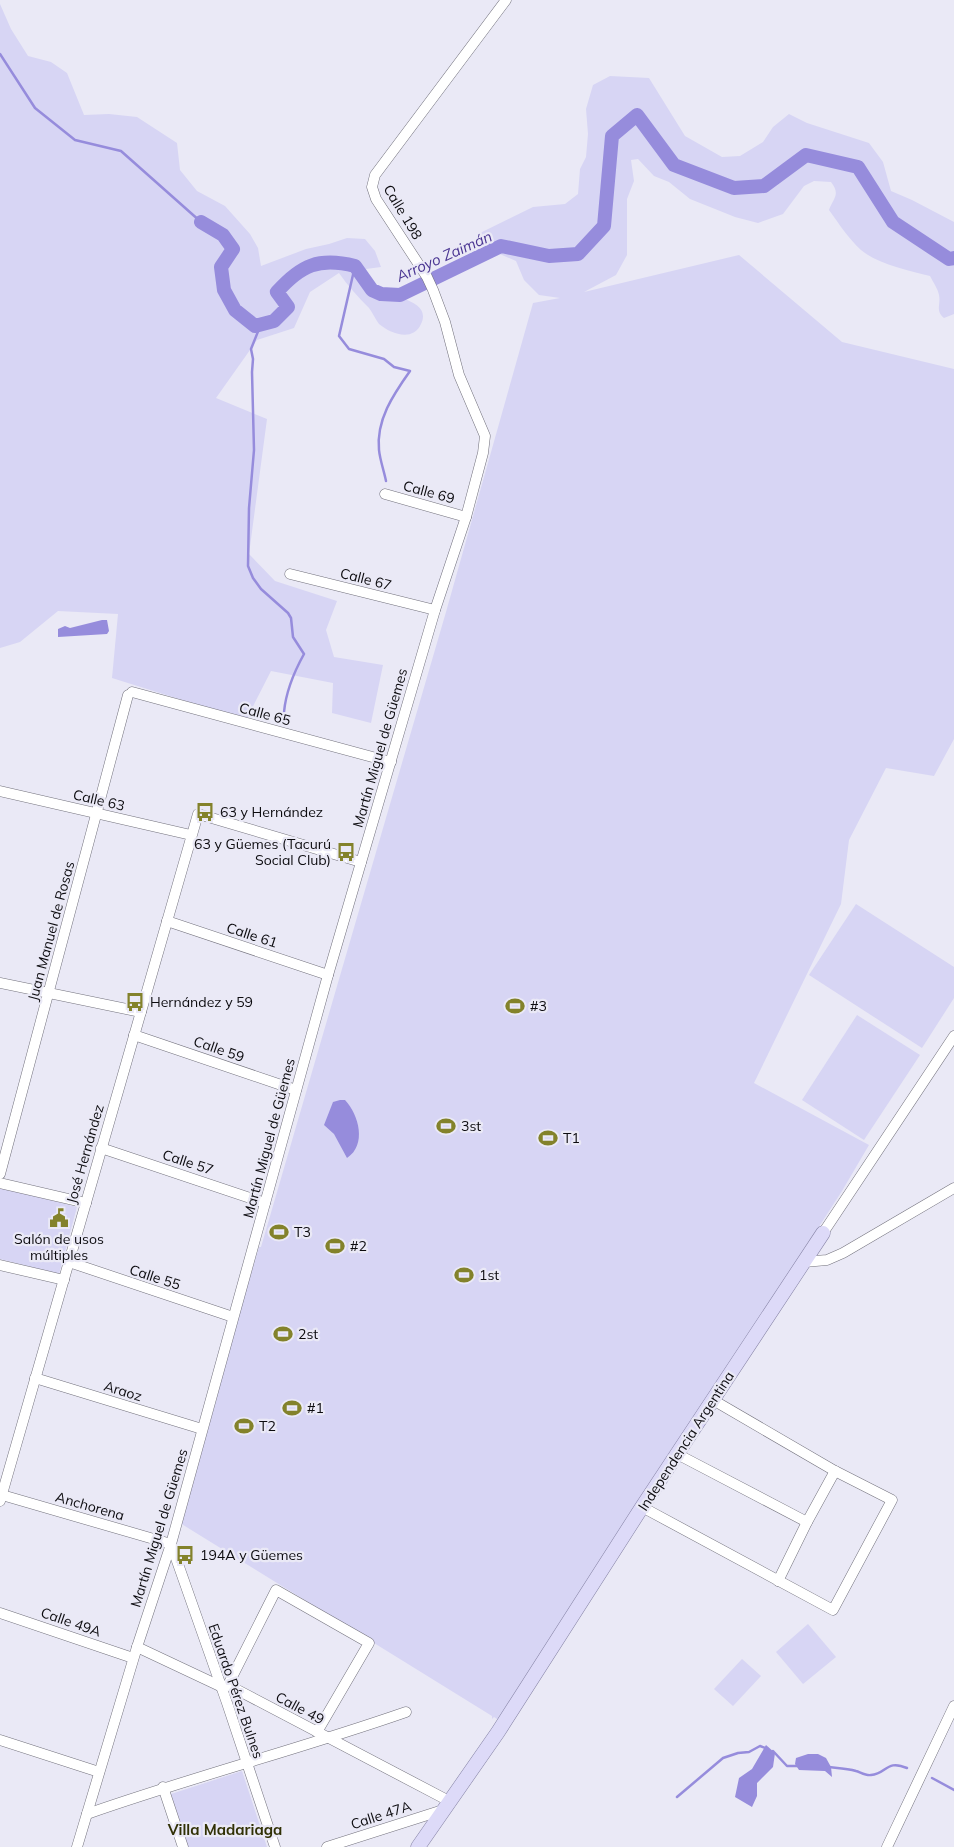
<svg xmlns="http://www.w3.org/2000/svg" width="954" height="1847" viewBox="0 0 954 1847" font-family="Mulish,sans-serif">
<rect width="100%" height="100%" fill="#eae9f6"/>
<g fill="#d7d5f4">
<path d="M0,4L11,29L28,56L51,62L67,73L84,115L109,114L137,117L177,143L180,170L197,191L225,206L250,234L258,248L261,266L306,249L329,244L347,238L365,239L375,251L381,267L366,269C367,276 370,285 376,289C388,297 433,299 421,324C413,342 391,334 379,324C375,319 373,313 369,308C358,297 348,286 339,273L310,292L294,328L257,340L216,398L267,419L249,554L275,581L337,601L326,630L334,657L383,665L371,723L332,713L333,683L271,671L246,720L112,678L118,614L58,611L20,642L0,648Z"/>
<path d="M610,76L649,78L685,136L722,157L740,156L763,142L773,127L789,114L807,123L869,143L883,162L891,191L912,200L954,222V314L944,318C935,311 941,304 939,295C938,289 933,282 930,276C910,271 877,264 861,250C849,239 839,224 829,210C833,198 841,195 831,182L814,181L804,186L783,214L758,223L735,217L690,199L669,182L654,176L638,159L631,160L634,181L627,199V255L616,275L584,292L739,255L842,342L954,369V739L934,776L886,768L849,840L841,904L754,1083L869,1145L842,1191L500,1721L494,1717L492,1719V1716L180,1523L217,1398L212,1403L259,1247H261L446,612L533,303L560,298L539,295L524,280L516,261L479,245L480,233L533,207L565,204L578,194L580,169L586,157L588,134L586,109L593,85Z"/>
<path d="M856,904L954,967V998L922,1048L809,975Z"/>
<path d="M857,1015L920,1055L864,1140L802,1100Z"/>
<path d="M0,1187L77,1207L59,1274L0,1259Z"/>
<path d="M808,1624L836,1657L803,1684L776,1652Z"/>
<path d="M742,1659L761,1676L733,1706L714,1689Z"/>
<path d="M242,1771L267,1847H188L171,1794Z"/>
</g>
<g fill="#968cdc">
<path d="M102,620H107L109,631L107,634L58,637V629L65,626L70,628Z"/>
<path d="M340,1100H345C359,1115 367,1145 347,1158L334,1134L324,1125L333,1102Z"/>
<path d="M766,1745L775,1753L773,1767L757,1783V1796L752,1807L735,1797L739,1778L752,1769Z"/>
<path d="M808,1754H818L826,1758L831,1767L832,1777L825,1771L799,1770L795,1764L796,1758Z"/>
</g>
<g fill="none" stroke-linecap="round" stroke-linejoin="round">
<g stroke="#968cdc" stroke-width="2.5">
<path d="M0,54L35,108L75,140L121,151L201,222"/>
<path d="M355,266L339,336L349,349L384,359L394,367L410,371C393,395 376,420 379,450C380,460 384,471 386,481"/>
<path d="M261,324L251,349L253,359L252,372L254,450L249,508L248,566L253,578L261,589L288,613L291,618L293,637L304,654C294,672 286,691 284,712"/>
<path d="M773,1751L787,1766H798"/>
<path d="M828,1767C837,1768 847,1768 856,1771C860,1772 866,1776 871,1775C887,1774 886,1759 907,1768"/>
<path d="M932,1778L954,1790"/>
<path d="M677,1797L723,1758L738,1753L749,1752L760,1746L768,1749"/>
</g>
<path stroke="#968cdc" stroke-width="14" d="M201,222L223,235L233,249L221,267L224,290L235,310L255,326L274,321L288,307L277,292C301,265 319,257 355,266L372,290L381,294L400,295L501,246L549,256L578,254L604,226L612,136L637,115L674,165L734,188L764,186L806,155L858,167L893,222L949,259L954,258"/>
<g stroke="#73727d" stroke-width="11">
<g id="minor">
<path d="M385,494L466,517"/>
<path d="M290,574L435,610"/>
<path d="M132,692L391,762"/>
<path d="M0,791L191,835"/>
<path d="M167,921L328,975"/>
<path d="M0,983L141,1012"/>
<path d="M134,1035L296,1090"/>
<path d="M101,1148L265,1203"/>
<path d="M0,1174L128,695"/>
<path d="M0,1183L86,1203"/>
<path d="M823,1233L954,1036"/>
<path d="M69,1262L233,1317"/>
<path d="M804,1262L827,1260L843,1253L954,1188"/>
<path d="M0,1265L64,1280"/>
<path d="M35,1378L202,1429"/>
<path d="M677,1454L807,1522"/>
<path d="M2,1495L171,1544"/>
<path d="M0,1501L198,814L361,862"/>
<path d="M642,1507L833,1610L892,1500L835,1471L713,1400"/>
<path d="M171,1544L227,1703L275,1847"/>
<path d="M778,1581L807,1522L835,1471"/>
<path d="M0,1613L133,1658"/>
<path d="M137,1647L222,1687L228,1685L449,1801"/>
<path d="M228,1685L276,1590L369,1643L317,1732"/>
<path d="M0,1740L99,1772"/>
<path d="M163,1787L183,1847"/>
<path d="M87,1814C192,1777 300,1749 406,1712"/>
<path d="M77,1847L137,1647L171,1544L328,975L435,610L466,517L483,453L485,436L459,375L445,322L433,290L427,277L376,199L372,187L375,175L506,0"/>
<path d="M327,1847L443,1810"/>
<path d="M887,1847L954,1706"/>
</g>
</g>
<g stroke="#8582a4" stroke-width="15">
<path id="major" d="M418,1847L498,1732L642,1507L823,1233"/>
</g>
<use href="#minor" stroke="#fff" stroke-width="10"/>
<use href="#major" stroke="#dddaf8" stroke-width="14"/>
</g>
<defs>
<g id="bus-bare" transform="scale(1.5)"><path d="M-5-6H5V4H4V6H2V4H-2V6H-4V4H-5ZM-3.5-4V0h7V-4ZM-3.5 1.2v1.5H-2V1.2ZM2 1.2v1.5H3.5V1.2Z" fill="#83822b" stroke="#eae9f6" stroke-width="2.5" paint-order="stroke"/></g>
<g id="stadium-bare" transform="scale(1.5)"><path d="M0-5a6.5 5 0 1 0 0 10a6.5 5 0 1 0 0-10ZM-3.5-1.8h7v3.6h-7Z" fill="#83822b" stroke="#eae9f6" stroke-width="2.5" paint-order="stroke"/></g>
<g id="civic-bare" transform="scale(1.5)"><path d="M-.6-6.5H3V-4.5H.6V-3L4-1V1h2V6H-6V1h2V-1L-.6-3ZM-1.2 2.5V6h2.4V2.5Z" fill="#83822b" stroke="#eae9f6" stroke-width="2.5" paint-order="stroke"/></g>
</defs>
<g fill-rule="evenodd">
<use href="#bus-bare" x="205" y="812"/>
<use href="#bus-bare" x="346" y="852"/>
<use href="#bus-bare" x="135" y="1002"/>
<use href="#stadium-bare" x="515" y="1006"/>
<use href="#stadium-bare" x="446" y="1126"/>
<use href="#stadium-bare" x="548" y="1138"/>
<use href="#civic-bare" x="59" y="1218"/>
<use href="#stadium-bare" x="279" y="1232"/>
<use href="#stadium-bare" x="335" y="1246"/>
<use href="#stadium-bare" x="464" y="1275"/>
<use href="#stadium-bare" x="283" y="1334"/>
<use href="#stadium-bare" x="292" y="1408"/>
<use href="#stadium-bare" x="244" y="1426"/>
<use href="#bus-bare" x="185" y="1555"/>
</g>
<g text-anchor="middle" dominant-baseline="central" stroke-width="4.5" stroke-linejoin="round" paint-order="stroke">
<g font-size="14" fill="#0c0b0f" stroke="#eae9f6">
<text transform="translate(403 212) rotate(59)">Calle 198</text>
<text transform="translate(429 492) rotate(15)">Calle 69</text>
<text transform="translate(366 579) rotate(14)">Calle 67</text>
<text transform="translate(265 714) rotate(15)">Calle 65</text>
<text transform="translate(380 748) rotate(-74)">Martín Miguel de Güemes</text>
<text transform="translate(99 800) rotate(13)">Calle 63</text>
<text transform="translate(51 931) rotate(-75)">Juan Manuel de Rosas</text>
<text transform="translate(252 935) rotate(18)">Calle 61</text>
<text transform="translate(219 1049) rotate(19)">Calle 59</text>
<text transform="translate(269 1138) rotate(-75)">Martín Miguel de Güemes</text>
<text transform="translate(85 1154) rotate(-74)">José Hernández</text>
<text transform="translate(188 1162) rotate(18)">Calle 57</text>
<text transform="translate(155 1277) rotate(18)">Calle 55</text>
<text transform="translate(123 1391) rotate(17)">Araoz</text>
<text transform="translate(686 1441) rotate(-57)">Independencia Argentina</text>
<text transform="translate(90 1506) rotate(16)">Anchorena</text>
<text transform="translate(159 1528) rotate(-73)">Martín Miguel de Güemes</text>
<text transform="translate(71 1622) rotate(19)">Calle 49A</text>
<text transform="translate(236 1691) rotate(71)">Eduardo Pérez Bulnes</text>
<text transform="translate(300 1708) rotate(28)">Calle 49</text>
<text transform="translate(381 1815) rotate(-18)">Calle 47A</text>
</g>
<g font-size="14" fill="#0c0b0f" stroke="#eae9f6" text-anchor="start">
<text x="220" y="812">63 y Hernández</text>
<text x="331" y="844" text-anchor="end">63 y Güemes (Tacurú<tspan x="331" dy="16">Social Club)</tspan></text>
<text x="150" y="1002">Hernández y 59</text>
<text x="530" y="1006">#3</text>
<text x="461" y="1126">3st</text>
<text x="563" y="1138">T1</text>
<text x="294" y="1232">T3</text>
<text x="59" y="1239" text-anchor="middle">Salón de usos<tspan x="59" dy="16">múltiples</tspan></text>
<text x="350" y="1246">#2</text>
<text x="479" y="1275">1st</text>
<text x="298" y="1334">2st</text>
<text x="307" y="1408">#1</text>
<text x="259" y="1426">T2</text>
<text x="200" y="1555">194A y Güemes</text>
</g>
<g font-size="15" font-style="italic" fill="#4a3592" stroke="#eae9f6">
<text transform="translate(444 256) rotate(-24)">Arroyo Zaimán</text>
</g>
<g font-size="15" font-weight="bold" fill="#313106" stroke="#eae9f6">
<text x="225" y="1829">Villa Madariaga</text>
</g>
</g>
</svg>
